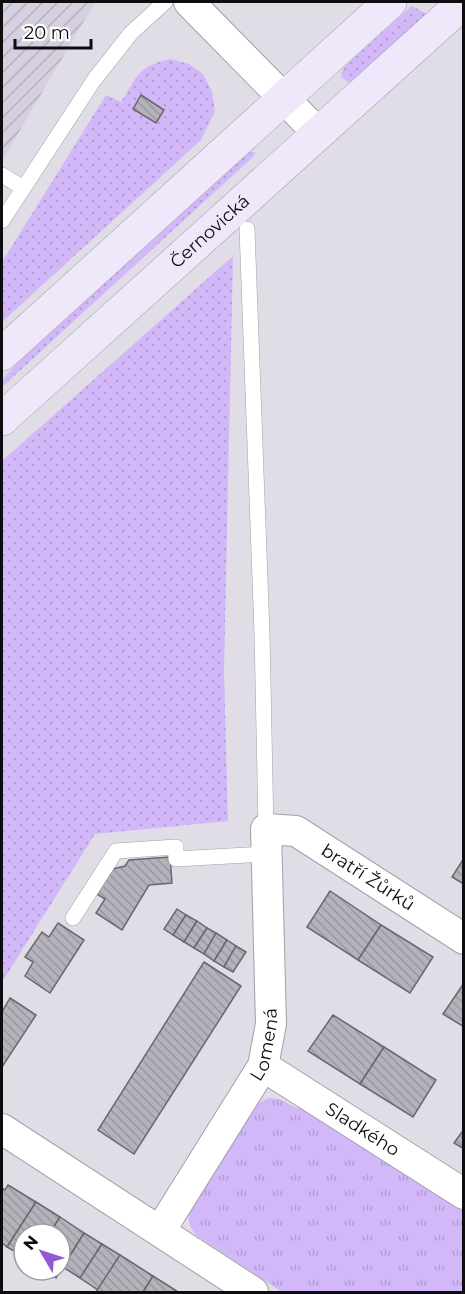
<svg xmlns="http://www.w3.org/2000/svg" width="465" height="1294" viewBox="0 0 465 1294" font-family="Montserrat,sans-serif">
<defs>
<pattern id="industrial-furrows" width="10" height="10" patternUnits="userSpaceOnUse" patternTransform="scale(1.5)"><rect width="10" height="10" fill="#d5cfdf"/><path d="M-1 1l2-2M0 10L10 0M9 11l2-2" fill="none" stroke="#b6b1be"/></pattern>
<pattern id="grass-dots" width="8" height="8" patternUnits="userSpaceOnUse" patternTransform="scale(1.5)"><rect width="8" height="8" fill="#d2b8f9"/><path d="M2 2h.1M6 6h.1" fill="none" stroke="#b39dd4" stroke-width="1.8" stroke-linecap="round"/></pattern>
<pattern id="park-tufts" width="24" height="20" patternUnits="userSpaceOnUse" patternTransform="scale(1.5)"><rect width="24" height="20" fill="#d2b8f9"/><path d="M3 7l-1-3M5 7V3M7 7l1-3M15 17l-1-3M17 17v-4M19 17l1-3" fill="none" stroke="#b39dd4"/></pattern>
<pattern id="building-back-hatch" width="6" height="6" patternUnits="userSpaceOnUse" patternTransform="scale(1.5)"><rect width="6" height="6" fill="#b5b2bb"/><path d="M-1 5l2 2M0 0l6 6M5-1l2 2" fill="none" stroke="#9a98a0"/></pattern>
</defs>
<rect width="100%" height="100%" fill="#e1dde7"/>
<path fill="url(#industrial-furrows)" d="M2,2H95L2,161Z"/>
<g fill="url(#grass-dots)">
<path d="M416,2H444L351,83L342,78L341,73L345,66Z"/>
<path d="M170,59L189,64L203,74L212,92L215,111L201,140L2,322V262L106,95L121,102C139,74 137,67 170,59Z"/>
<path d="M250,152H255L254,156L2,387V380L19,361Z"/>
<path d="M233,256L224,670L228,821L95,834L2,982V461Z"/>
</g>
<path fill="url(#park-tufts)" d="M268,1098L279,1099L297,1108H304L463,1211V1292H282L196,1235C189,1225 186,1219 191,1208L259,1103Z"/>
<path fill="#e1dde7" d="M408,2H463L464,36L409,4Z"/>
<g fill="url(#building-back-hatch)" stroke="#6a676f" stroke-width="1.5">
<path d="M141,95L164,110L156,123L133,109Z"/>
<path d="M170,857L172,883L149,885L122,930L96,913L105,899L97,894L113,869L125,866L129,860Z"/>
<path d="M464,858V880L462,883L452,877Z"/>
<path d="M330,891L381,925L358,960L307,927Z"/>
<path d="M177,909L186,915L173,935L164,929Z"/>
<path d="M186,915L197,921L184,942L173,935Z"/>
<path d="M197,921L207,928L194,948L184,942Z"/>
<path d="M58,923L84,940L50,993L25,976L33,962L25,957L42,932L49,937Z"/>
<path d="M381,925L433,957L410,993L358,960Z"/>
<path d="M207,928L216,933L204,954L194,948Z"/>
<path d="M216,933L227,940L214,961L204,954Z"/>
<path d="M227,940L236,946L224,967L214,961Z"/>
<path d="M236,946L246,952L233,972L224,967Z"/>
<path d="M204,962L241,986L134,1154L98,1130Z"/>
<path d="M464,983V1027L443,1014Z"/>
<path d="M10,998L36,1015L2,1067V1012Z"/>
<path d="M333,1015L384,1047L360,1084L308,1051Z"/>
<path d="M384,1047L436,1080L413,1117L360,1084Z"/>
<path d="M464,1129V1149L454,1143Z"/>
<path d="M8,1185L36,1202L7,1247L2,1243V1188L5,1190Z"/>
<path d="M36,1202L60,1217L49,1234H24V1257L7,1247Z"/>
<path d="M60,1217L84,1233L56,1278L43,1270H60V1234H49Z"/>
<path d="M84,1233L102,1244L80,1278L63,1267Z"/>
<path d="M102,1244L120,1255L98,1290L80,1278Z"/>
<path d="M120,1255L153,1276L143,1292H96Z"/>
<path d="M153,1276L175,1290L178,1292H143Z"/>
</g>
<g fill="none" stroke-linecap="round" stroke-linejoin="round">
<g stroke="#a29fa8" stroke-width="16">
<g id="lane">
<path d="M2,175L23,188"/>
<path d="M2,221L94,80L131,33L165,2"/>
<path d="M247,229L262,633L266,829"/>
<path d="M73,918L116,851L176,847V859L267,854"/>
</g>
</g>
<g stroke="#a29fa8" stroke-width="32">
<g id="street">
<path d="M189,2L318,133"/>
<path id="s1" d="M263,1066L464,1194"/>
<path d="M2,1129L253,1292"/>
<path id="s2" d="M160,1231L263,1066L271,1024L266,829L296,831L464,939"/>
</g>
</g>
<g stroke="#a29fa8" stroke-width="34">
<g id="secondary">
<path d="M2,354L390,2"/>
<path id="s3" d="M2,419L464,2"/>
</g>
</g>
<use href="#lane" stroke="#fff" stroke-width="15"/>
<use href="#street" stroke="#fff" stroke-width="30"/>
<use href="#secondary" stroke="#efe7fa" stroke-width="33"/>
</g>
<g text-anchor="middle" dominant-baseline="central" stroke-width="4.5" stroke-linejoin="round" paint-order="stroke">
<g font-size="18" fill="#0d0c0f" stroke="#fff">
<text stroke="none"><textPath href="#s3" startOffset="280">Černovická</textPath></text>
<text stroke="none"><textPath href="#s2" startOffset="548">bratří Žůrků</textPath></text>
<text stroke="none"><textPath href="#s2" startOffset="216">Lomená</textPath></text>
<text stroke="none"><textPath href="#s1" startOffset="118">Sladkého</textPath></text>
</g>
</g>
<rect width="465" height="1294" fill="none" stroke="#0d0c0f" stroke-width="6"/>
<g transform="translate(42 1252) rotate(309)"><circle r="28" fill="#ffffff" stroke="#9e9e9f" stroke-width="1.5"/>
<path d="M0-4.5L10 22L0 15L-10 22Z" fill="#925ad2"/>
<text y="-9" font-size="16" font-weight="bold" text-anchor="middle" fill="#0d0c0f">N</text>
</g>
<path d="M15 39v9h76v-9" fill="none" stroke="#0d0c0f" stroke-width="3"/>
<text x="24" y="39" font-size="18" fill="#0d0c0f" stroke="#ffffff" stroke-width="4.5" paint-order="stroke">20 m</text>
</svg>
